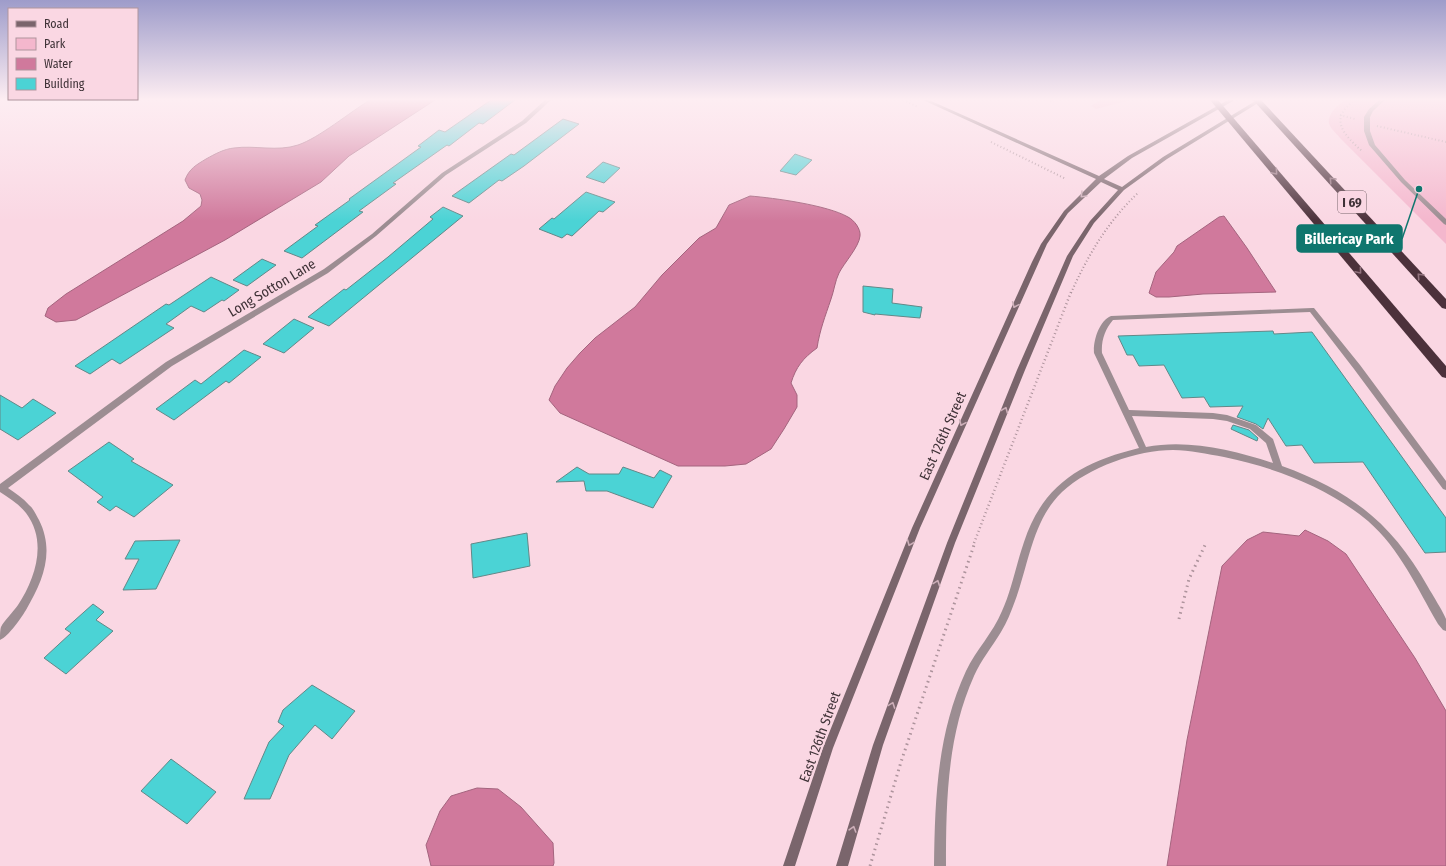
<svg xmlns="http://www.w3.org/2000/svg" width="1446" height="866" viewBox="0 0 1446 866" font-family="'Fira Sans Condensed',sans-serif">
<rect width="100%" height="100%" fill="#fad7e3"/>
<g fill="#f4b7cd">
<path d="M1100,100H1131L1096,109L1091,106Z"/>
<path d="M1346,100H1446V244L1341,139C1338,135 1332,130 1330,126C1325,116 1338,104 1346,100Z"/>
</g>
<g fill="#d0799c" stroke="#a4647e">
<path d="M370,100H435L349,156L321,182L225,240L76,320L56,322L45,316L48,308L66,294L183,221L201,206L202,200L200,194L189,188L185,180C189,169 196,165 206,159C215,154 224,149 234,148C255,145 277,152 298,145C319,138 350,112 370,100Z"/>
<path d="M750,196C774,198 827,205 848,217C854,220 861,229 860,236C859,247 844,263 839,273C835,281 834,291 831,299C825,317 820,329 817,348C803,358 796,367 791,383L797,395V407L784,429L771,449L746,464L725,466H678L560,413L549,400L555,386L567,368L580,353L595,338L635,307L662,275L699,238L716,228L729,205Z"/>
<path d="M1224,216L1247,248L1276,292L1203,294L1169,297H1156L1149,293L1156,272L1174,252L1177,246L1219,217Z"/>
<path d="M1305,530L1328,541L1346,554L1415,658L1446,711V866H1167L1187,740L1222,566L1247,540L1263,532L1299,536Z"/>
<path d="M477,788L498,789L521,807L553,843L554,863L553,866H431L426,845L440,811L451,796Z"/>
</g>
<g fill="#4bd3d5" stroke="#628888">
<path d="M491,100H515L483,124L479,123L449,146L447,145L393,183L396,184L359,211L363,212L302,258L284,251L318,226L315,225L350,200L349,199L421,147L418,146L439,130L445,132Z"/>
<path d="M563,119L579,124L524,166L502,181L499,180L469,203L452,196L511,154L514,155Z"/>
<path d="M795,154L812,160L796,175L780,171Z"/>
<path d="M603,162L620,168L604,183L586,177Z"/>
<path d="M586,192L615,202L603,212L599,211L572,236L567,234L562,238L539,229L552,218L554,219Z"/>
<path d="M443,207L463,216L329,326L308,317L344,289L346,290L388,257L433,219L430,217Z"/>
<path d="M262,259L276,265L247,286L233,280Z"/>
<path d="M211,277L239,290L224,301L222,300L204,312L191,306L166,324L174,328L120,364L112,359L90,374L75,366L166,304L169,305Z"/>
<path d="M863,286L893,289L892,303L922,307L920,318L875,314V315L863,312Z"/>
<path d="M294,319L314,328L284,353L263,344Z"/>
<path d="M1273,331L1274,334L1312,332L1446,518V552L1425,553L1363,462L1314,463L1302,445L1286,446L1268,418L1263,429L1256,424L1237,417L1243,406L1210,407L1204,397L1182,398L1164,365L1139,366L1133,355H1127L1118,336Z"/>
<path d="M244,350L261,357L229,383L226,381L174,420L156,409L195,380L201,384Z"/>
<path d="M0,395L22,408L33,399L56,413L18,440L0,429Z"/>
<path d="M1233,425L1249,430L1258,438L1257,441L1231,429Z"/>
<path d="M109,442L134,459L131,461L173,485L134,517L116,506L110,511L97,502L103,497L68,471Z"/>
<path d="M577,467L589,474H619L623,467L654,478L660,470L672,476L653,508L607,491H586L584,481L556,482Z"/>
<path d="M527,533L530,566L473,578L471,544Z"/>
<path d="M180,540L156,589L123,590L139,559H125L135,541Z"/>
<path d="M93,604L104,612L96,620L113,631L66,674L44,658L71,633L65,629Z"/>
<path d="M312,685L355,711L332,739L315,725L289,755L270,799H244L269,742L284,726L278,722L283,710Z"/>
<path d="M171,759L216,792L187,824L141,791Z"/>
</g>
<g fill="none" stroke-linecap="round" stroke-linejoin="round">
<g stroke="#ad939c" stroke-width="2" stroke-dasharray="1 2.5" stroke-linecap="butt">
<path d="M903,100L918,107"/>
<path d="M1047,100L1054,102"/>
<path d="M1356,100C1327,118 1344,135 1363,152"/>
<path d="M1340,115L1355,119"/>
<path d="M1377,126L1446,142"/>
<path d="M991,142L1066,179"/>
<path d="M1071,293C1088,255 1108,221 1139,192"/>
</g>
<path stroke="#ad939c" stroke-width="2.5" stroke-dasharray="1 3" stroke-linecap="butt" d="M974,543L1071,292"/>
<g stroke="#ad939c" stroke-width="3" stroke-dasharray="1.5 4" stroke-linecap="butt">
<path d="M1179,619L1189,579L1206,543"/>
<path d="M870,866L901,762L975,542"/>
</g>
<g fill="#9c8d92" fill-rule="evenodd">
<path d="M1379,100H1385L1373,111L1370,117V131L1375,145L1405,180L1446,219V225L1444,224L1401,182L1369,145L1364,131V117L1369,109Z"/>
<path d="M1312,308H1314L1360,365L1446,481V490L1443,489L1354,369L1310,312L1113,320C1105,329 1101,341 1102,353L1129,410L1213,413L1227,415L1256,425L1273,439L1282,466C1351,491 1392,523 1428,587C1432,594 1444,613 1446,619C1446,623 1446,628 1446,631L1443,630L1438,624C1417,588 1400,549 1368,521C1327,487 1276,468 1224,457C1207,454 1190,450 1173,450C1137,450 1089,467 1062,492C1032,521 1029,564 1015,601C1011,612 1007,622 1001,632C992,647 981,660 974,676C947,736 946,802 946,866H934C935,798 937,734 966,671C976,650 993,633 1002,611C1012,589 1016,565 1024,542C1043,484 1082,462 1139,448L1094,353C1093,341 1099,321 1111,316ZM1132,416L1213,419L1227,421L1250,429L1266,443L1273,463C1233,450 1188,439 1146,447Z"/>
</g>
<path fill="#9c8d92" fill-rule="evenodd" d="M545,100H551L526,123L446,175L376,236L328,273L172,366L8,488C15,493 23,498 29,505C34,509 36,515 39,520C55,552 43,581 26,610C21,618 9,636 0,640C0,636 0,630 1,627C4,621 13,612 18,605C35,579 48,542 26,513C19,504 9,498 0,492V484L166,362L324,269L372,234L442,173L522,121Z"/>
<path fill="#7a656c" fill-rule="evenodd" d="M923,100H929L1099,176L1128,156L1228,100H1233V101L1132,158L1104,179L1122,187L1163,157L1257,100H1263L1167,159L1124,190L1094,223L1073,256L1025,370L955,543L883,745L848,866H836L873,745L947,543L1017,370L1067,256L1090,221L1118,190L1101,182L1068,213L1047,244L920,528L833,748L795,866H783L823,748L912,528L1032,262L1041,244L1064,211L1096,179Z"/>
<g fill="#4c313b" fill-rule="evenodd">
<path d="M1210,100H1218L1446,366V378L1442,377Z"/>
<path d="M1253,100H1261L1446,299V309L1442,308Z"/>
</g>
</g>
<defs><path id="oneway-chevron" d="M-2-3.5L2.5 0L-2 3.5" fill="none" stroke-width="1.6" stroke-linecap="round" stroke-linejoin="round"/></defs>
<g stroke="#92737e">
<use href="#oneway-chevron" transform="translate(1275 172) rotate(50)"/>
<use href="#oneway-chevron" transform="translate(1332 180) rotate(-133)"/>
<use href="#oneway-chevron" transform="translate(1359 271) rotate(50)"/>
<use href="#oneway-chevron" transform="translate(1420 276) rotate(-133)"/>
</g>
<g stroke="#cdafb9">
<use href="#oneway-chevron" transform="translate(1083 195) rotate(135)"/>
<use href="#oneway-chevron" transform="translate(1015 305) rotate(114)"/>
<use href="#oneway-chevron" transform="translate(1005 410) rotate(-68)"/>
<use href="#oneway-chevron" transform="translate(962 423) rotate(114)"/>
<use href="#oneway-chevron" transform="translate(910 543) rotate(112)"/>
<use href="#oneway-chevron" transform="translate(937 583) rotate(-70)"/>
<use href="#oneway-chevron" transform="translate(892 705) rotate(-70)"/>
<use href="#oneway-chevron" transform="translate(853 829) rotate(-73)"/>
</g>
<linearGradient id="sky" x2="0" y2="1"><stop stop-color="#9e9cca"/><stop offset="0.45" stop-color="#fdedf2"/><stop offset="1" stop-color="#fdedf2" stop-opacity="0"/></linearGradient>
<rect width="1446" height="221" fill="url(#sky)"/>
<g text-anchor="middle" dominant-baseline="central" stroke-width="4" stroke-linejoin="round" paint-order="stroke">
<rect fill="#fad7e3" stroke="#77646b" stroke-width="1" x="1338" y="191" width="28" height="22" rx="3"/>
<g font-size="13" font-weight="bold" fill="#3f3237">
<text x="1352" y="202">I 69</text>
</g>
<g font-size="14" fill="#3f3237" stroke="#fad7e3">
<text transform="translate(272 288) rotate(-31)">Long Sotton Lane</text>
<text transform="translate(943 436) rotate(-66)">East 126th Street</text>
<text transform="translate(820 737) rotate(-70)">East 126th Street</text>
</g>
</g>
<path fill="none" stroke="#0f766e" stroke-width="1.5" d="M1419 189L1402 239"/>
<circle fill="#0f766e" stroke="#fad7e3" stroke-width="1.5" cx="1419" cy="189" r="4"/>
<rect fill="#0f766e" stroke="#0f766e" stroke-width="1.5" x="1297" y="225" width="105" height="27" rx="4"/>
<g font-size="15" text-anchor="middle" font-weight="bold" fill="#fff">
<text x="1349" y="244">Billericay Park</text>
</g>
<rect x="8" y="8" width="130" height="92" fill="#fad7e3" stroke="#af959e"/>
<rect x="16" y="21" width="20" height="6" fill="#7a656c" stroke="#af959e"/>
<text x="44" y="28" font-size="12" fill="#3f3237">Road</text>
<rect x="16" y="38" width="20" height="12" fill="#f4b7cd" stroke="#af959e"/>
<text x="44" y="48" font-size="12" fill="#3f3237">Park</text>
<rect x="16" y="58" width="20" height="12" fill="#d0799c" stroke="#af959e"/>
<text x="44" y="68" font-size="12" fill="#3f3237">Water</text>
<rect x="16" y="78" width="20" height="12" fill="#4bd3d5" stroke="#af959e"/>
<text x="44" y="88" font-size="12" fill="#3f3237">Building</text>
</svg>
